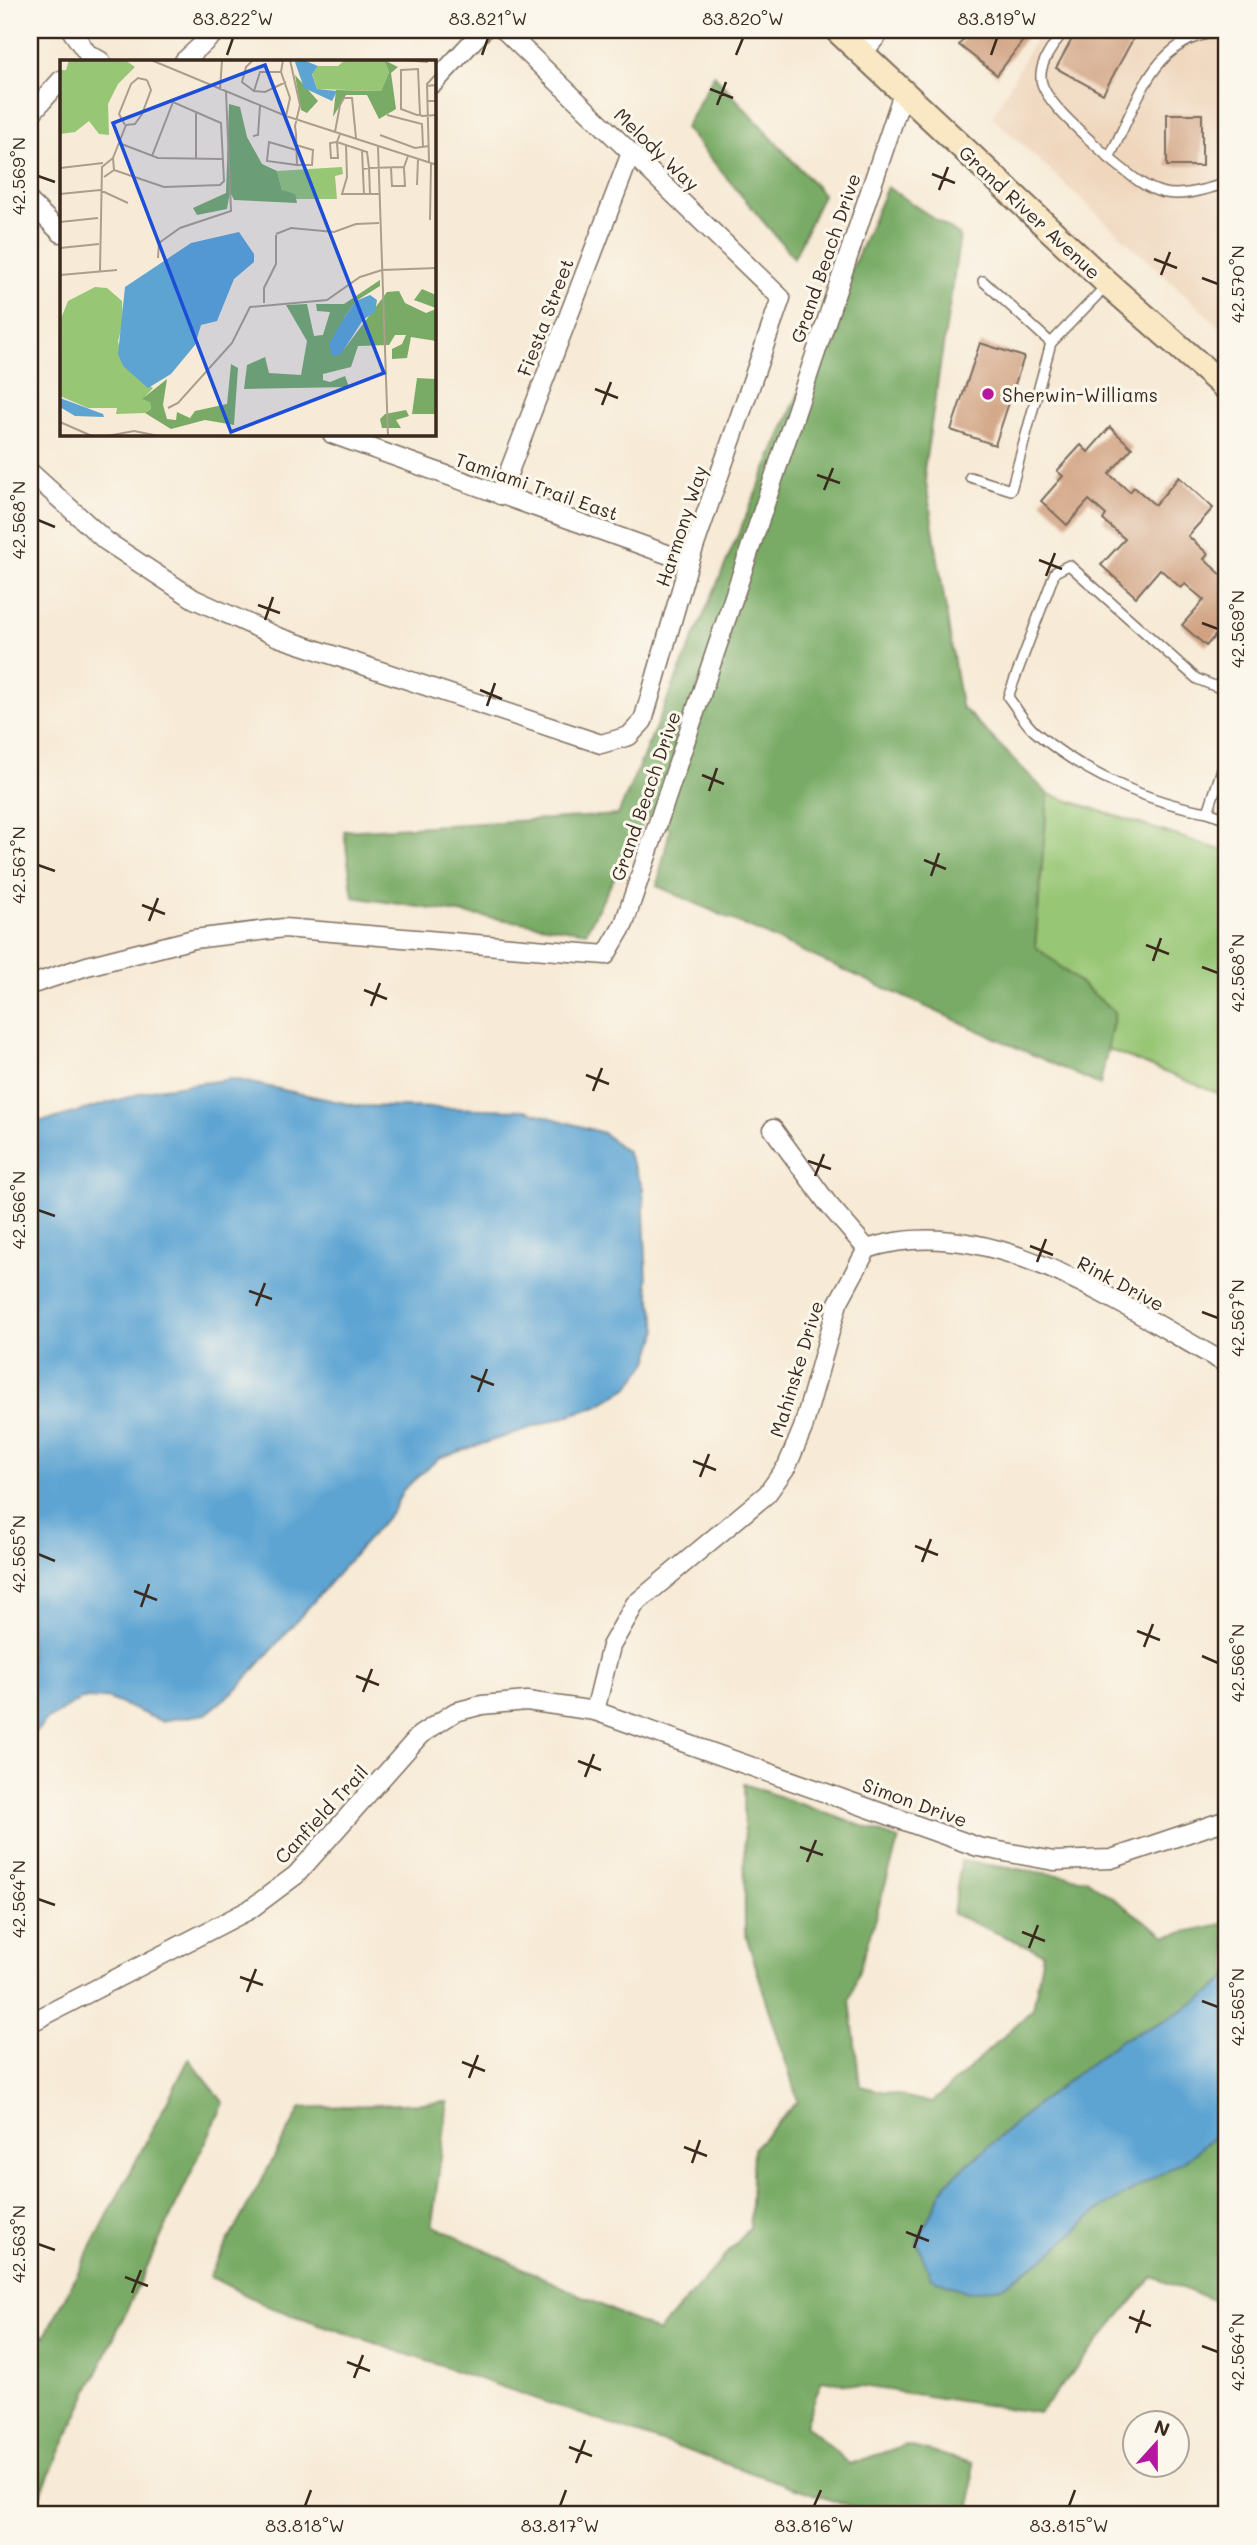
<svg xmlns="http://www.w3.org/2000/svg" width="1257" height="2545" viewBox="0 0 1257 2545" font-family="Mali,sans-serif">
<rect width="100%" height="100%" fill="#fbf7ec"/>
<filter id="ink" filterUnits="userSpaceOnUse"><feTurbulence type="fractalNoise" baseFrequency=".0143" numOctaves="2"/><feDisplacementMap in="SourceGraphic" scale="14" xChannelSelector="R" yChannelSelector="G"/><feConvolveMatrix kernelMatrix="1 2 1 2 8 2 1 2 1" color-interpolation-filters="sRGB"/></filter>
<filter id="wash" filterUnits="userSpaceOnUse"><feTurbulence type="fractalNoise" baseFrequency=".00686" numOctaves="4" result="noise"/><feDisplacementMap in="SourceGraphic" scale="28" xChannelSelector="R" yChannelSelector="G"/><feGaussianBlur stdDeviation="1.57" result="paint"/><feColorMatrix in="noise" values="0 0 0 0 0 0 0 0 0 0 0 0 0 0 0 0 0 1.4 0 .05"/><feComposite in="paint" operator="in"/></filter>
<g filter="url(#wash)">
<rect width="100%" height="100%" fill="#f7ead6"/>
<path fill="#efd6bc" d="M1040,30H1227V334L992,117Z"/>
<path fill="#97c674" stroke="#697849" stroke-width="2" d="M1048,794L1227,852V1097L1107,1049L1115,1012L1035,947Z"/>
<g fill="#79ab66" stroke="#5a6a42" stroke-width="2">
<path d="M714,75L823,194L794,258L685,128Z"/>
<path d="M887,187L960,236L924,470L961,706L1048,794L1035,946L1115,1012L1100,1085L657,886L670,829L647,815L586,932L353,897L344,831L618,815Z"/>
<path d="M744,1784L899,1839L850,2000L860,2086L932,2103L1033,2009L1043,1953L953,1914L961,1861L1086,1879L1166,1936L1227,1923V1978L1209,1994L1164,2021L1121,2040L1040,2102L946,2183L917,2242L1001,2287L1049,2255L1097,2211L1185,2160L1227,2127V2305L1152,2277L1039,2413L822,2380L805,2425L850,2464L905,2445L973,2463L971,2515H874L267,2306L209,2276L301,2108L448,2102L432,2225L658,2332L750,2228L753,2149L798,2101L745,1932Z"/>
<path d="M189,2059L224,2103L37,2501L30,2497V2334L45,2336Z"/>
</g>
<g fill="#5da4d3" stroke="#4c6778" stroke-width="2">
<path d="M232,1079L358,1106L525,1110L603,1133L627,1152L643,1188L647,1283L658,1329L648,1362L629,1387L597,1406L439,1458L403,1490L394,1509L239,1687L206,1714L161,1721L107,1698L81,1699L48,1719L30,1738V1123L53,1119L156,1089Z"/>
<path d="M1227,1978V2127L1185,2160L1097,2211L1049,2255L1001,2287L968,2292L931,2278L917,2242L946,2183L1040,2102L1121,2040L1164,2021L1209,1994Z"/>
</g>
<g id="blocks">
<g fill="#cf9e7d">
<path d="M971,30H1031L997,75L959,45Z"/>
<path d="M1077,30H1138L1103,94L1056,68Z"/>
<rect x="1167" y="114" width="35" height="52"/>
<path d="M980,343L1024,357L995,445L951,430Z"/>
<path d="M1110,427L1132,448L1109,474L1130,492L1134,487L1155,505L1179,477L1213,508L1188,536L1208,554L1204,559L1225,578L1227,575V622L1206,646L1182,625L1204,600L1185,584L1181,588L1160,569L1136,597L1101,565L1125,539L1103,520L1106,515L1089,500L1067,525L1041,501L1063,476L1057,471L1081,445L1088,452Z"/>
</g>
</g>
</g>
<g filter="url(#ink)">
<use href="#blocks" fill-opacity="0" stroke="#7d6d5e" stroke-width="2"/>
<g fill="none" stroke-linecap="round" stroke-linejoin="round">
<g stroke="#7d6d5e" stroke-width="12">
<g id="service">
<path d="M1064,30C1055,44 1039,62 1041,79C1043,102 1092,141 1109,158"/>
<path d="M1227,32C1154,32 1138,102 1109,158C1157,198 1166,202 1227,183"/>
<path d="M983,281L1051,343"/>
<path d="M970,477L1011,490L1051,343L1107,285"/>
<path d="M1227,691L1197,679L1069,565L1055,572L1008,697C1016,707 1024,722 1034,731C1080,771 1148,803 1208,812L1227,754"/>
<path d="M1208,812L1227,819"/>
</g>
</g>
<g stroke="#7d6d5e" stroke-width="21">
<g id="minor">
<path d="M71,30L87,53L101,61"/>
<path d="M862,54L882,30"/>
<path d="M184,61L218,30"/>
<path d="M434,83L483,30"/>
<path d="M30,115L61,80"/>
<path d="M30,202L61,233"/>
<path d="M332,434L689,562"/>
<path d="M30,472L106,541L194,599L278,637L601,744L629,736L643,721L689,562L781,298L504,30"/>
<path d="M500,495L631,153"/>
<path d="M30,985L87,966L194,939L284,928L606,955L624,924L903,93"/>
<path d="M773,1129L828,1204L867,1249"/>
<path d="M867,1249C989,1208 1124,1308 1227,1364"/>
<path d="M595,1711L611,1646L635,1604L767,1494L787,1466L803,1428L838,1303L867,1249"/>
<path d="M30,2023L249,1910L296,1875L420,1735L455,1712L482,1705L527,1701L595,1711L978,1847L1054,1861L1111,1859L1227,1820"/>
</g>
</g>
<g stroke="#7d6d5e" stroke-width="28">
<path id="secondary" d="M837,30L1108,284L1227,389"/>
</g>
<use href="#service" stroke="#fff" stroke-width="9"/>
<use href="#minor" stroke="#fff" stroke-width="18"/>
<use href="#secondary" stroke="#fae7c3" stroke-width="24"/>
</g>
</g>
<path fill="none" stroke="#3b2a1e" stroke-width="2.5" d="M227,55L233,38M482,55L488,38M736,55L743,38M991,55L997,38M710,89L733,98M717,105L726,82M932,174L955,183M38,176L55,182M939,190L948,167M1154,259L1177,268M1161,275L1170,252M1202,278L1218,284M595,389L618,398M602,405L611,382M817,475L840,483M824,490L833,468M38,520L55,527M1039,560L1062,569M1046,576L1055,553M258,605L280,613M265,620L273,597M1202,623L1218,629M480,690L502,699M487,706L495,683M702,775L724,784M709,791L717,768M924,860L946,869M38,865L55,871M931,876L939,853M142,905L165,914M149,921L158,898M1146,945L1169,954M1153,961L1161,938M1202,967L1218,973M364,990L387,999M371,1006L380,983M586,1075L609,1084M593,1091L602,1068M808,1161L831,1169M815,1176L824,1154M38,1210L55,1216M1030,1246L1053,1255M1037,1262L1046,1239M249,1291L272,1299M256,1306L265,1283M1202,1312L1218,1318M471,1376L494,1385M478,1392L487,1369M693,1461L716,1470M700,1477L709,1454M915,1546L938,1555M38,1554L55,1561M922,1562L931,1539M134,1591L157,1600M141,1607L149,1584M1137,1631L1160,1640M1144,1647L1153,1624M1202,1656L1218,1663M356,1676L379,1685M363,1692L372,1669M578,1761L601,1770M585,1777L594,1754M800,1847L823,1855M807,1862L816,1840M38,1899L55,1905M1022,1932L1045,1941M1029,1948L1038,1925M240,1977L263,1985M247,1992L256,1969M1202,2001L1218,2007M462,2062L485,2071M469,2078L478,2055M684,2147L707,2156M692,2163L700,2140M906,2232L929,2241M38,2244L55,2250M914,2248L922,2225M125,2277L148,2286M132,2293L141,2270M1129,2317L1151,2326M1136,2333L1144,2310M1202,2346L1218,2352M347,2362L370,2371M354,2378L363,2355M569,2447L592,2456M576,2463L585,2440M305,2506L311,2490M560,2506L566,2490M814,2506L821,2490M1069,2506L1075,2490"/>
<circle fill="#b5179e" stroke="#fbf7ec" stroke-width="2.5" cx="988" cy="394" r="7"/>
<g text-anchor="middle" dominant-baseline="central" stroke-width="6" stroke-linejoin="round" paint-order="stroke">
<g font-size="19" fill="#3b2a1e" stroke="#fbf7ec">
<text transform="translate(657 149) rotate(44)">Melody Way</text>
<text transform="translate(1030 212) rotate(43)">Grand River Avenue</text>
<text transform="translate(825 258) rotate(-71)">Grand Beach Drive</text>
<text transform="translate(545 317) rotate(-69)">Fiesta Street</text>
<text transform="translate(537 486) rotate(19)">Tamiami Trail East</text>
<text transform="translate(681 526) rotate(-72)">Harmony Way</text>
<text transform="translate(645 796) rotate(-71)">Grand Beach Drive</text>
<text transform="translate(1121 1283) rotate(28)">Rink Drive</text>
<text transform="translate(796 1369) rotate(-73)">Mahinske Drive</text>
<text transform="translate(915 1802) rotate(20)">Simon Drive</text>
<text transform="translate(321 1814) rotate(-47)">Canfield Trail</text>
</g>
<g font-size="19" fill="#3b2a1e" stroke="#fbf7ec" text-anchor="start">
<text x="1002" y="394">Sherwin-Williams</text>
</g>
</g>
<g transform="translate(60 60)">
<rect width="376" height="376" fill="#f7ead6"/>
<path d="M9,0H65L75,7L58,24L48,44L49,75L39,74L29,61L15,72L0,74V10H6ZM285,0H324L329,12L321,31L257,29L252,13L258,6H278ZM282,107L283,114L275,116L277,139H236L222,130L217,111ZM35,227L47,228L62,241L63,262L58,281L63,306L93,328L83,339L90,341L91,349L85,353L56,354L57,348H28L0,336V261L8,241Z" fill="#97c674"/>
<path d="M324,0L338,7L331,13L336,49L319,59L307,35H286L273,57L276,30L321,31L329,12ZM235,15L258,41L247,53L241,50ZM169,44L180,47L187,77L202,104L217,111L222,130L235,134L237,143L174,140L170,132L167,149L137,155L133,148L166,133ZM320,220V226L296,241L284,258L272,296L285,288L327,232L339,231L345,243L366,253L376,249V281L351,277L347,298L332,299V289L342,284L346,275H335L329,285L298,286L291,307L263,314V320L270,322L285,316L289,327L184,329L187,305L205,297L209,313L241,315L247,281L226,245L247,244L254,276L263,275L270,252L257,251L256,244H284ZM362,229L376,235V248L354,240ZM171,304L178,308L174,365L145,360L111,369L85,353L91,349L90,342L82,339L107,319L103,345L107,359L116,360L117,352L130,358L135,351L167,344ZM357,318L376,319V354H352ZM346,350L349,356L336,360L341,368H322L320,359L325,354Z" fill="#79ab66"/>
<path d="M243,0L258,6L252,14L257,29L277,31L272,41L244,28L235,2ZM179,172L194,194V202L174,219L157,261L141,265L135,285L111,314L88,328L63,306L58,294L65,227L131,183ZM310,235L317,240L315,252L303,260L281,294L272,296L269,284L284,258L296,241ZM0,338L43,354L44,357L15,356L0,347Z" fill="#5da4d3"/>
<path fill="none" stroke="#ac9d8c" stroke-width="2" d="M91,0L226,56L377,105M193,0L186,7L182,22L194,31M223,0L221,12L230,38L226,56M230,0L240,45L235,66L236,74L237,105L207,101L209,82L236,90M343,0L368,2M221,12H200L194,31L205,32L226,22M367,26L375,25L376,41H367M160,30L162,0M136,53V100M327,55L362,64L363,87M360,55L358,9L341,10V49L357,55H360L362,56L377,55M65,65L59,54L71,24L78,18L87,20M66,65L75,64L82,54L91,30L87,20M275,72L280,45L284,38H292L296,78M280,74L277,82L278,98H271L270,83L277,82L307,92L309,108L344,107L348,96M320,75L355,88L369,86M193,76L198,75L200,46M59,83L98,98L162,99M236,85L253,90L252,105H237M286,85L287,117L282,134H310M318,87L328,376M302,90L304,135M369,102L367,24L377,13M0,108L43,103M331,108L332,126H345L344,108M303,109L309,108L310,134H319M54,110L104,127L160,125L164,121L161,63L113,42L92,96M44,117L54,110L53,98M357,125L358,99M0,134L40,130L68,143M370,160L371,103M0,162L38,158M216,174L231,168L274,172L296,164L319,163M0,188L39,184M98,198L99,183L120,168L171,151L166,32M40,211L42,107L53,98L66,65M0,215L57,210M204,243V228L216,204V175M108,348L118,343L172,283L190,247L267,240L300,217L322,210L377,208M0,362L32,376M47,376L74,371L99,376"/>
<path fill="#1d4ed8" fill-opacity="0.15" stroke="#1d4ed8" stroke-width="3.5" d="M205,5L324,313L171,372L53,63Z"/>
<rect width="376" height="376" fill="none" stroke="#3b2a1e" stroke-width="3.5"/>
</g>
<rect width="1257" height="2545" fill="none" stroke="#fbf7ec" stroke-width="77"/>
<g transform="translate(1156 2444) rotate(21)"><circle r="33" fill="#fbf7ec" stroke="#aea59a" stroke-width="2"/>
<path d="M0-5L12 26L0 18L-12 26Z" fill="#b5179e"/>
<text y="-10" font-size="19" font-weight="bold" text-anchor="middle" fill="#3b2a1e">N</text>
</g>
<rect x="38" y="38" width="1180" height="2468" fill="none" stroke="#3b2a1e" stroke-width="2.5"/>
<g font-size="18" text-anchor="middle" fill="#3b2a1e">
<text x="233" y="25">83.822°W</text>
<text x="488" y="25">83.821°W</text>
<text x="743" y="25">83.820°W</text>
<text x="997" y="25">83.819°W</text>
<text transform="translate(19 176) rotate(-90)" y="6">42.569°N</text>
<text transform="translate(1238 284) rotate(-90)" y="6">42.570°N</text>
<text transform="translate(19 520) rotate(-90)" y="6">42.568°N</text>
<text transform="translate(1238 629) rotate(-90)" y="6">42.569°N</text>
<text transform="translate(19 865) rotate(-90)" y="6">42.567°N</text>
<text transform="translate(1238 973) rotate(-90)" y="6">42.568°N</text>
<text transform="translate(19 1210) rotate(-90)" y="6">42.566°N</text>
<text transform="translate(1238 1318) rotate(-90)" y="6">42.567°N</text>
<text transform="translate(19 1554) rotate(-90)" y="6">42.565°N</text>
<text transform="translate(1238 1663) rotate(-90)" y="6">42.566°N</text>
<text transform="translate(19 1899) rotate(-90)" y="6">42.564°N</text>
<text transform="translate(1238 2007) rotate(-90)" y="6">42.565°N</text>
<text transform="translate(19 2244) rotate(-90)" y="6">42.563°N</text>
<text transform="translate(1238 2352) rotate(-90)" y="6">42.564°N</text>
<text x="305" y="2532">83.818°W</text>
<text x="560" y="2532">83.817°W</text>
<text x="814" y="2532">83.816°W</text>
<text x="1069" y="2532">83.815°W</text>
</g>
</svg>
